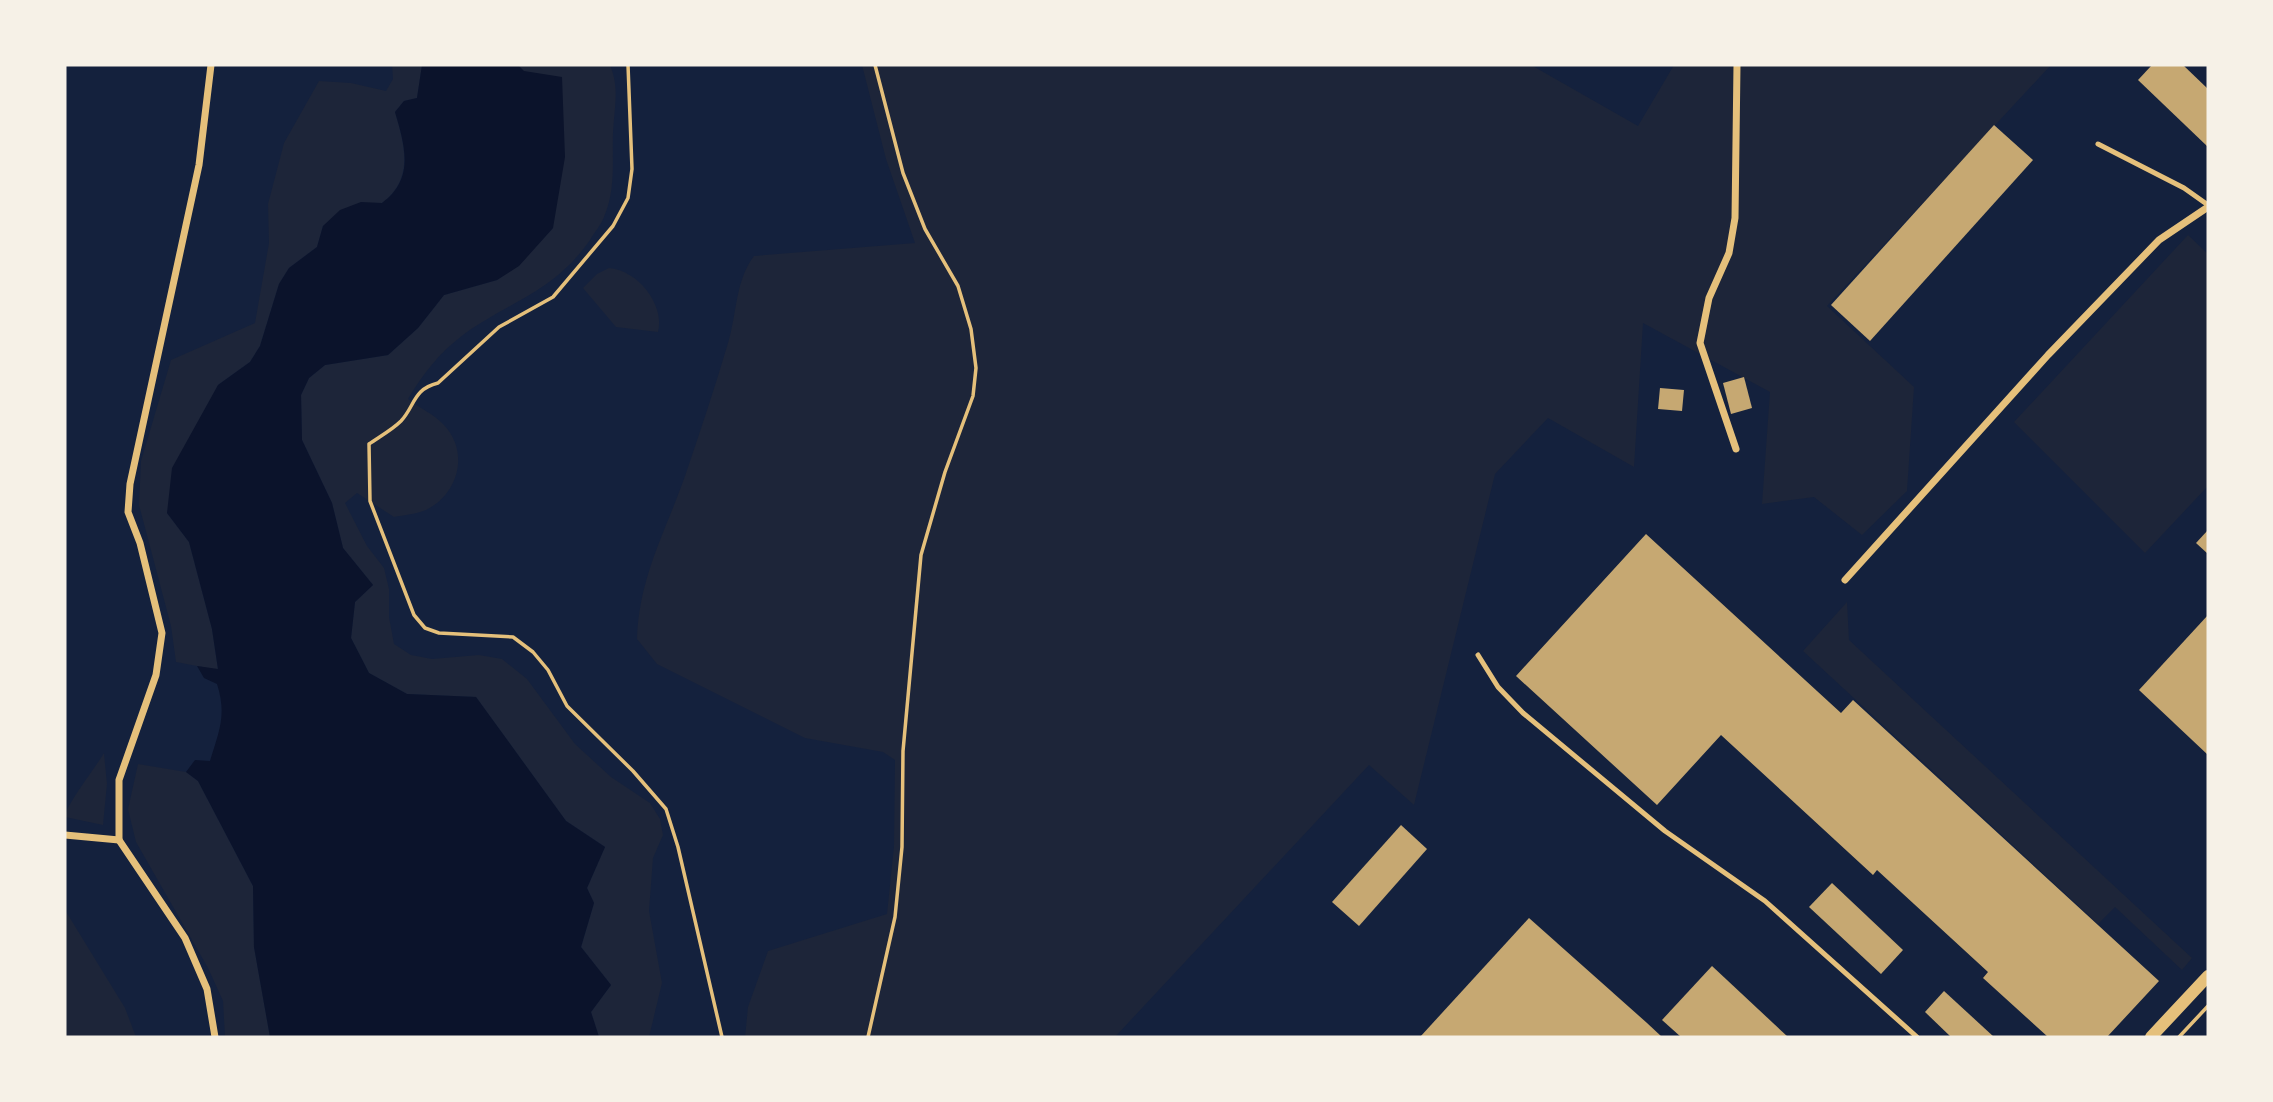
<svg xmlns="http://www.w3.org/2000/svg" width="2273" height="1102" viewBox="0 0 2273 1102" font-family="Roboto,sans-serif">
<rect width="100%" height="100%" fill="#14213d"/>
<g fill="#1d2539">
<path d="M392,65H422L417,98L404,101L395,112C405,146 414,179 382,203H361L323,226L317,247L289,268L279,284L260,346L250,362L218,385L167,513L189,542L212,629L218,670L176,662L171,626L139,505L141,461L171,360L255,323L269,243L268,204L284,143L319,81L351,83L386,91L393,79Z"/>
<path d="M518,65H610C620,89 614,108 613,133C612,162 616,189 604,217C601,225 594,233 590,240C553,293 511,300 463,335C439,353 423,374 408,399C419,408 434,414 443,424C470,451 459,494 426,510C417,514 404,515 394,517L357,493L345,503L367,546L384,568L389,589V617L394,644L411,655L432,659L479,655L502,659L527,679L575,744L611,777L650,803L660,819L663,835L653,858L649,911L662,983L649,1037H599L591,1012L611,985L581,947L594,903L587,888L605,847L566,821L476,697L407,694L369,673L351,638L355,602L373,585L343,548L332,503L302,440L301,395L309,378L325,365L388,355L418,328L444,295L497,280L519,265L553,228L523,71Z"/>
<path d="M862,65H1531L1638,126L1674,65H2051L1827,306L1914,387L1907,491L1862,535L1814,497L1762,504L1770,392L1643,323L1634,467L1548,418L1495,474L1414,805L1369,765L1115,1037H745L748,1007L768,951L887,914L894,846L895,760L883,752L805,738L657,664L637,639C639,577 665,533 685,476C700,432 715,387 728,343C737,314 735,281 754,256L915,243L886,159Z"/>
<path d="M2188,235L2208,254V486L2145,553L2014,422Z"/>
<path d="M609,268C637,270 665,304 658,332L616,327L583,288L597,274Z"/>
<path d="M1847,602L1849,640L2192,958L2182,970L2115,907L2098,924L1803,651Z"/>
<path d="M104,753L107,784L103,825L65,817C65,806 96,767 104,753Z"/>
<path d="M138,764L186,772L198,781L253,886L254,947L270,1037H225L223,1001L208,968L136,842L128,809Z"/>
<path d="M65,910L125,1008L136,1037H65Z"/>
</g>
<path fill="#0b132b" d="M422,65H518L524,71L562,77L565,157L553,228L519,266L497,280L444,295L418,328L388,355L325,365L309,378L301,395L302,440L332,503L343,548L373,585L355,602L351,638L369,673L407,694L476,697L566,821L605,847L587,888L594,903L581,947L611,985L591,1012L599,1037H270L254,947L253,886L198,781L186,772L195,760L210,761C219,731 227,715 217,684L204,678L197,666L218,669L212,629L189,542L167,513L172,468L218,385L250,362L260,346L279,284L289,268L317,247L323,226L340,210L361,202L382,203C415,179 405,146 395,112L404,101L417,98Z"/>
<g fill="#c6a872">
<path d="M2152,65H2183L2208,89V147L2138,80Z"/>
<path d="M1994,125L2033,160L1870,341L1831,305Z"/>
<path d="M1744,377L1752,408L1731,414L1723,383Z"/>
<path d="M1660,388L1684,390L1682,411L1658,409Z"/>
<path d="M2208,530V554L2196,543Z"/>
<path d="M1646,534L1841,713L1853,700L2159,981L2107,1037H2048L1983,978L1988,972L1877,870L1873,875L1721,735L1657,805L1516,676Z"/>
<path d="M2208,615V755L2139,690Z"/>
<path d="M1401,825L1427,849L1359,926L1332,902Z"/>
<path d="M1832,883L1903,950L1881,974L1809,907Z"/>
<path d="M1529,918L1647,1023L1662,1037H1420Z"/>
<path d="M1712,966L1788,1037H1681L1662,1020Z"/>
<path d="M1944,991L1994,1037H1951L1925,1012Z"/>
</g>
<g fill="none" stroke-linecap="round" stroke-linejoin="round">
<g stroke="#e5c07b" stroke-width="3.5">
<path d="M628,65L632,169L628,198L613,226L553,297L499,327L438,383C413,389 415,406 401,421C392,430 379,437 369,444L370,501L414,615L425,628L439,633L513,637L533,652L548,670L567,706L633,771L666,809L678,847L722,1037"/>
<path d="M868,1037L895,917L902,847L903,751L921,555L945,472L973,396L976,368L971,329L958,286L925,229L903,173L875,65"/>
<path d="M2179,1037L2208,1006"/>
</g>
<g stroke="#e5c07b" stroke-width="5">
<path d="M2098,144L2184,188L2208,205"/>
<path d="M1478,655L1498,687L1523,713L1665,831L1765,901L1917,1037"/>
</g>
<g stroke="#e5c07b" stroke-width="7">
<path d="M211,65L199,165L130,484L128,512L140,543L162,633L156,675L119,780V840L185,938L207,989L215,1037"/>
<path d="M1736,449L1700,343L1709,298L1729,253L1735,218L1737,65"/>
<path d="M1845,580L2048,355L2159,240L2208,207"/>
<path d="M65,835L119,840"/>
</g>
<path stroke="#e5c07b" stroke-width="12" d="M2151,1037L2208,976"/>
</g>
<rect width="2273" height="1102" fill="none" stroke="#f6f1e7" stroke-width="133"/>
</svg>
